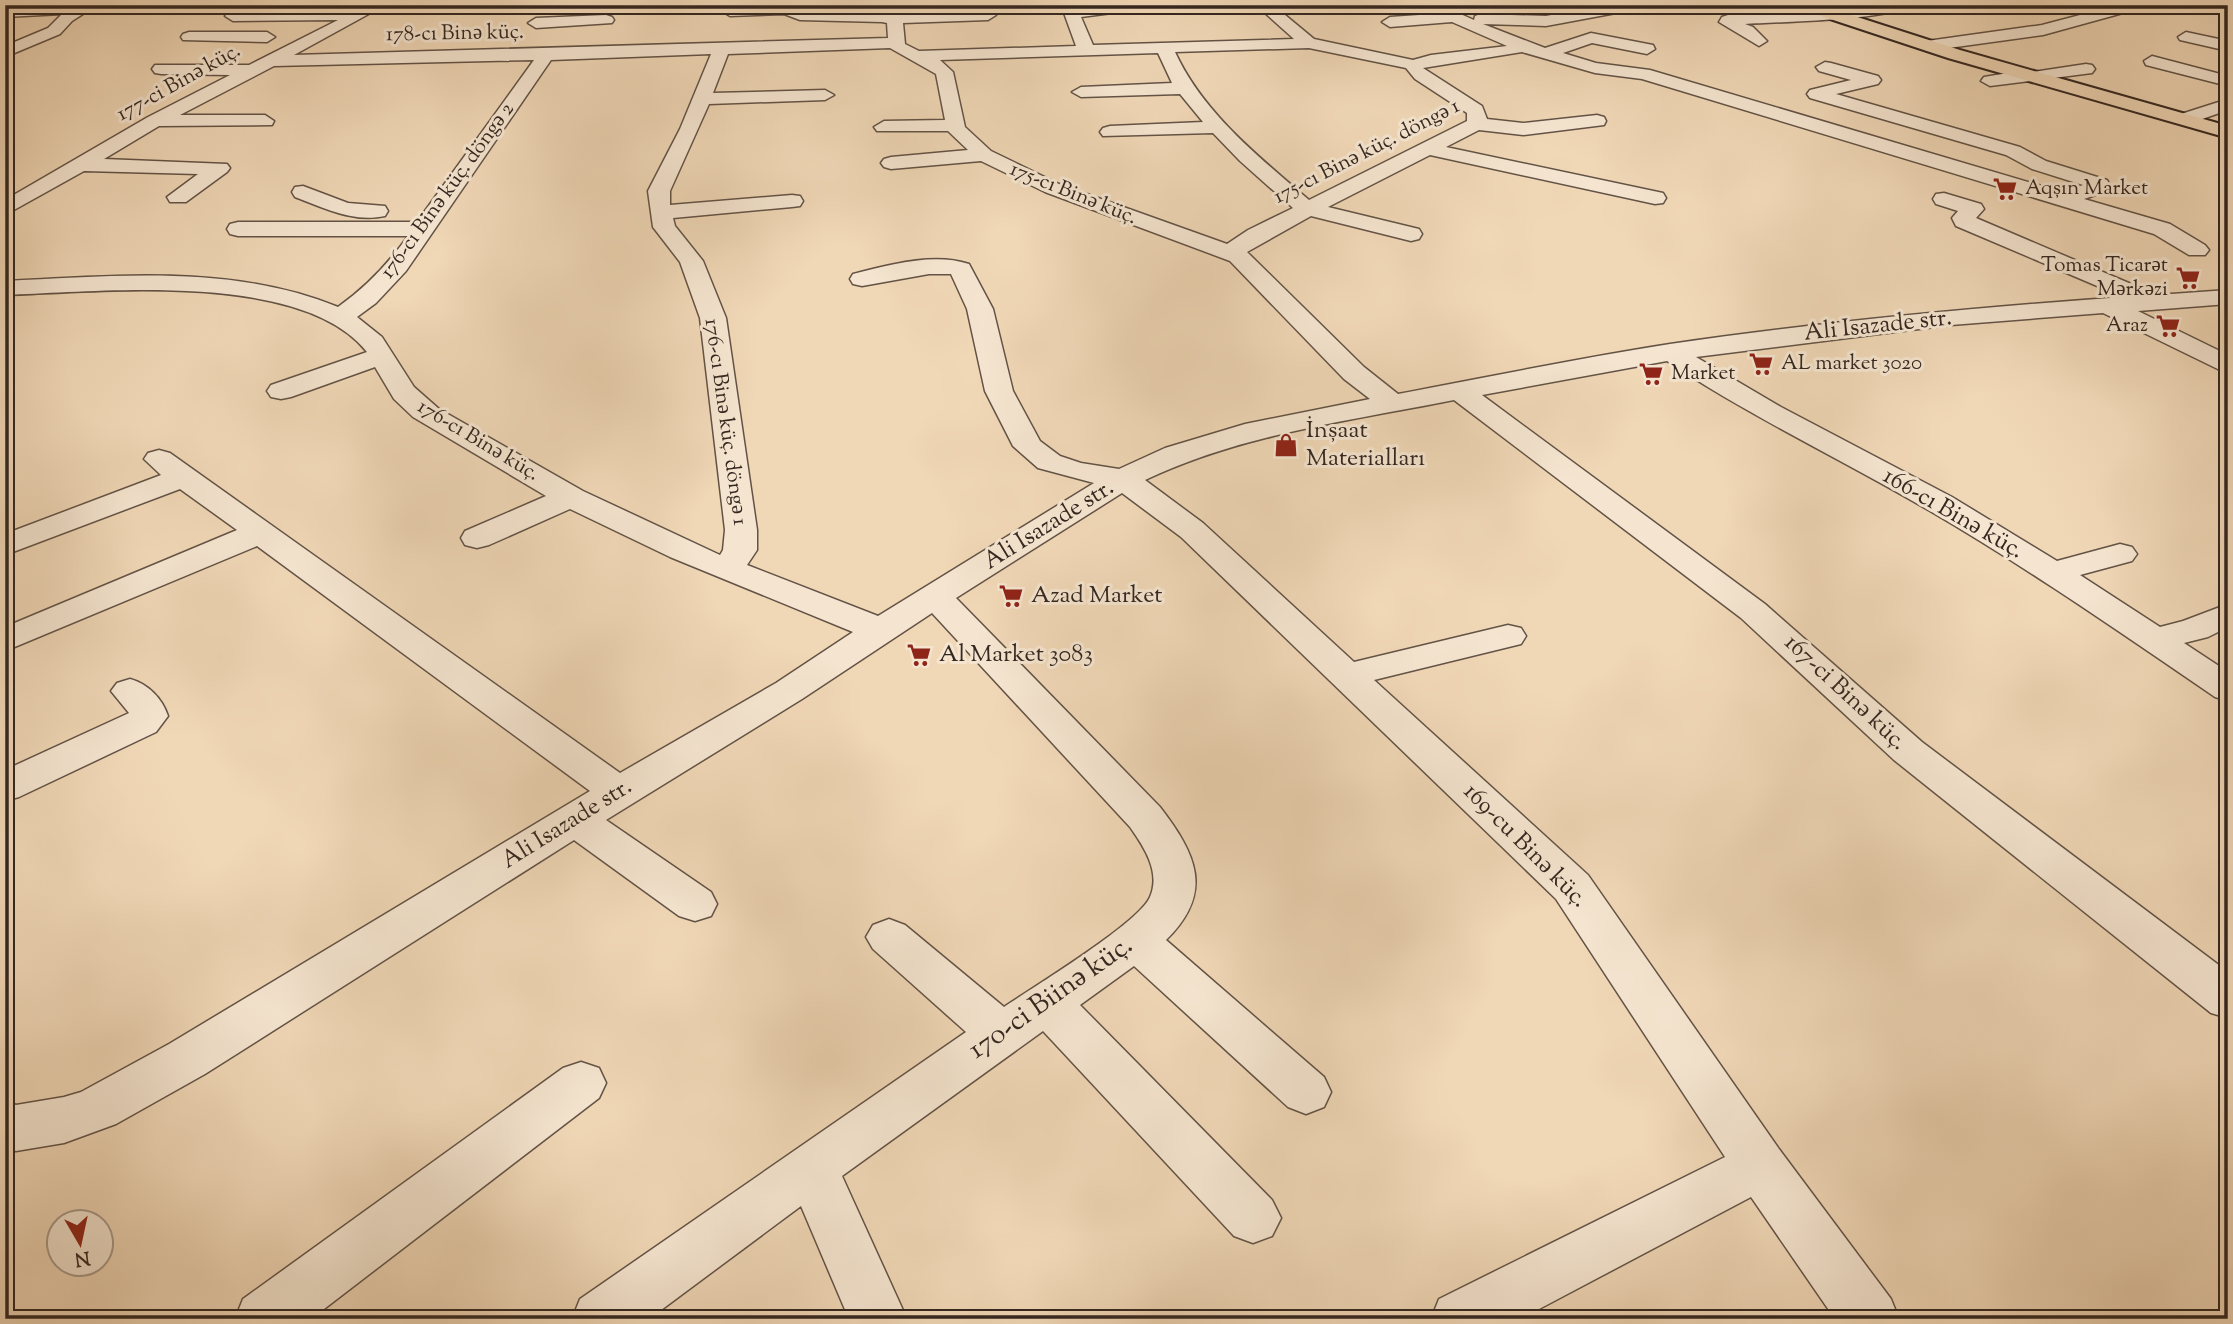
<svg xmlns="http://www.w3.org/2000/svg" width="2233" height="1324" viewBox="0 0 2233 1324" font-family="'Sorts Mill Goudy',serif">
<rect width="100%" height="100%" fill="#f0d7b6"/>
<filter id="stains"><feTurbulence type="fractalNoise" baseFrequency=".00286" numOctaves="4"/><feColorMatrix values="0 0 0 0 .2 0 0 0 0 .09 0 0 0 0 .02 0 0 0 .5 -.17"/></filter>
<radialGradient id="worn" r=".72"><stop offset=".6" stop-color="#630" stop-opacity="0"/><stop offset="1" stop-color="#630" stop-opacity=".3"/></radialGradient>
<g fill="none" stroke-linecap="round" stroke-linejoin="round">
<g stroke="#635346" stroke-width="3">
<g id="minor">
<path d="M97,5L72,21L60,34L5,57V46L48,28L62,14L5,17V7Z"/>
<path d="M366,5H385L294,55L888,38L887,23L882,22L800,20L784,14L730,16L722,11C733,1 779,5 796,5L801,10L892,15L988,10L996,15L988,20L903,23L905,44L919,51L1076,46L1064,13L1067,10L1107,5L1115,10L1112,13L1081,17L1093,45L1294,39L1256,5H1273L1314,39L1413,60L1431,55L1507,46L1452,22L1390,27L1382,22L1390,17L1434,14L1419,5H1440L1474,20L1475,16L1481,14L1546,16L1606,5H1639L1632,10L1546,26L1483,24L1545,48L1591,33L1653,45L1655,49L1647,54L1592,43L1563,53L1596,63L1650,70L2062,192L2083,185L2032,169L2006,155L1810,98L1807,94L1810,90L1851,80L1819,71L1816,67L1825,62L1831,63L1878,76L1881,80L1878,84L1836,94L2020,147L2046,161L2107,180L2111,187L2107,191L2084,199L2170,224L2205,245L2209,250L2205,255H2189L2154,234L1642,79L1595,73L1522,52L1423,68L1482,106L1487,119L1523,123L1597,115L1604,117L1606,121L1604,125L1523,135L1479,130L1446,147L1663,193L1666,198L1663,203L1655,204L1430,155L1328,207L1419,229L1422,234L1419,239L1411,241L1311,216L1247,252L1364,367L1398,394C1489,377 1579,358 1670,344C1820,322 1971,308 2123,297L1956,226L1952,218L1958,211L1936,204L1933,199L1936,194L1944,193L1981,204L1984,209L1976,218L2157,295L2228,290V304L2138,311L2228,355V374L2103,313L1951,325L1696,357L1781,407L1952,497L2057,561L2120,544L2132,547L2137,554L2132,561L2080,575L2160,627L2183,621L2228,604V627L2208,637L2184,643L2228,672V701L2215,697C2121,633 2028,568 1930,511C1843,460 1751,417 1667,361L1482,395L1765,604L1922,742L2228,972V1018L2211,1013L1894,760L1741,618L1454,400C1349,421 1242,434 1145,480L1203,523L1354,662L1508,625L1521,628L1526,636L1521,644L1374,680L1588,875L1779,1149L1891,1299L1899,1319H1835L1751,1197L1520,1319H1431L1439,1299L1725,1157L1556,899L1181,537L1122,493L956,598L1160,807C1196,854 1215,892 1166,940L1324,1077L1331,1092L1324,1107L1306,1114L1288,1107L1134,966L1080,1005L1272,1200L1281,1218L1272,1236L1253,1243L1234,1236L1043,1031L842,1176L907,1319H849L801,1206L649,1319H572L580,1299L966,1032L873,949L866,937L873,925L889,919L905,925L1004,1007C1032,988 1139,923 1150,897C1161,872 1144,847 1130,827L932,613L802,699L606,820L711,892L717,904L711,916L695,921L679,916L574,840L205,1074L116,1124L64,1143L16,1151L5,1147V1101L16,1105L64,1097L81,1092L169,1044L590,791L257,546L5,651V627L237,530L180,489L5,555V534L161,475L144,459L148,453L159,450L170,453L620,773L776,683L853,632L670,557L570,509L489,545L477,548L465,545L461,538L465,531L546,496L413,417L394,399L375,367L291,397L281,399L271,397L267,391L271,385L367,352C302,270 100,292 5,295V281C116,276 233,264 338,307C366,287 388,264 408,236H238L230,234L227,229L230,224L238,222H417L534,60L274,66L180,115H265L274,121L272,125L159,126L104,159L227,164L230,168L227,172L186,202H170L167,197L198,174L84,171L5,215V200L148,117L230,75L161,74L155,73L152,69L155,65H249L338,20L233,21L225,16L228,13L354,11ZM890,48L936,74L945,120L884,121L874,127L877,131H948L968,150L891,157L884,159L881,163L884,167L891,169L981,161L1045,192L1230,261L1344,379L1370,399L1245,424L1165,448L1119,469L1081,463L1060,456L1040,441L1013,391L993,309L969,264C934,252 889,265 853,274L850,279L853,284L862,286L929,274H951L967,309L985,391L1013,446L1038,468L1094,483L878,616L747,565L757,550V530L726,318L703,261L675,226L673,218L792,207L800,206L803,201L800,196L792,195L670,205V191L709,104L825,100L834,95L825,90L713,93L728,54ZM1309,48L1406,68L1415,79L1467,113V121L1309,200C1259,157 1203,113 1175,52ZM1158,53L1172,83L1081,87L1072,92L1081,97L1180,94L1203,122L1110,126L1103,128L1100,132L1103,136L1213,133L1240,161L1293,208L1248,230L1227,244L1059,184L991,151L965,127L953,72L940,60ZM711,54L680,129L648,191L653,227L680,262L700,318L725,530L723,550L720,555L583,491L439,409L414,387L382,337L357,317L376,303L406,271L551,60Z"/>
<path d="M1870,5H1911C1895,20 1774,22 1745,24L1753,27L1767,41L1759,46L1719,22L1722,17L1728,15Z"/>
<path d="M2118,5H2143L2141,8L2043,35L1927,51L1919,46L1927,41L2042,25Z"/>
<path d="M606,15L612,17L614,20L612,23L536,28L528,23L536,18Z"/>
<path d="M189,32H267L275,37L267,42L183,40L181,37L183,34Z"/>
<path d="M2186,32L2228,41V51L2180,40L2178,37Z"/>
<path d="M2152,56L2228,76V86L2146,65L2144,61Z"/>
<path d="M2086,64L2092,65L2095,69L2092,73L1990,86L1981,81L1984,77L2026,70L2033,72Z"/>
<path d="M2228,99V110L2185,125L2176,119L2178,115Z"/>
<path d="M303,186L348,203L385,206L388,211L385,216C353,223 324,208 295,197L292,192L295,187Z"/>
<path d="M130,679C148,684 162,698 168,716L156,732L19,797L5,801V770L129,713L111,691L117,683Z"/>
<path d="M581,1062L599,1068L606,1083L599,1098L311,1319H235L243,1299L563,1068Z"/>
</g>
</g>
<g stroke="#342720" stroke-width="4">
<path id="major" d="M1795,5H1820L1960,50L2228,126V138L1948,58L1797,8Z"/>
</g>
<use href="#minor" fill="#f5e5d0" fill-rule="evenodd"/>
<use href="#major" fill="#f0d7b6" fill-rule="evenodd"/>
</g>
<defs>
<g id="supermarket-bare" transform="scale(1.89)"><path d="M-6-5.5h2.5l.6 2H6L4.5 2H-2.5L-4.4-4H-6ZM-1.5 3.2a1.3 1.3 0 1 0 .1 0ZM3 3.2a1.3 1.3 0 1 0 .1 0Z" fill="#8f2418" stroke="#f5e5d0" stroke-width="2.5" paint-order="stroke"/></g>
<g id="shop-bare" transform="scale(1.89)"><path d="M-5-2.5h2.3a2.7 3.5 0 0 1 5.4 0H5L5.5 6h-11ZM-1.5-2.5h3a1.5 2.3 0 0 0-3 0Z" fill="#8f2418" stroke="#f5e5d0" stroke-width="2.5" paint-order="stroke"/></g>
</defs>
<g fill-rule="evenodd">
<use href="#supermarket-bare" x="2005" y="189"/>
<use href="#supermarket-bare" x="2188" y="278"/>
<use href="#supermarket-bare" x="2168" y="326"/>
<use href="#supermarket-bare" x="1761" y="364"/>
<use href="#supermarket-bare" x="1651" y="374"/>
<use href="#shop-bare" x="1286" y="445"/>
<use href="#supermarket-bare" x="1011" y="596"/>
<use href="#supermarket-bare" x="919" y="655"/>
</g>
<g text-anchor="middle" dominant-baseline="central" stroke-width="6" stroke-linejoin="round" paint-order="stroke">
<g font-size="21" fill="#342720" stroke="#f5e5d0">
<text transform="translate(455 34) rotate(-1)">178-cı Binə küç.</text>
<text transform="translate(179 83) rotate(-29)">177-ci Binə küç.</text>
<text transform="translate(1367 152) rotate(-27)">175-cı Binə küç. döngə 1</text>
<text transform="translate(448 191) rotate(-54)">176-cı Binə küç. döngə 2</text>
<text transform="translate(1073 194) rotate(22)">175-cı Binə küç.</text>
<text transform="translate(725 422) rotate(82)">176-cı Binə küç. döngə 1</text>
<text transform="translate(478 441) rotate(31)">176-cı Binə küç.</text>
</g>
<g font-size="21" fill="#342720" stroke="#f5e5d0" text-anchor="start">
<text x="2025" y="189">Aqşın Market</text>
<text x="2168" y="266" text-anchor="end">Tomas Ticarət<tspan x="2168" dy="24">Mərkəzi</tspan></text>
<text x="2148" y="326" text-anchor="end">Araz</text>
<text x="1781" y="364">AL market 3020</text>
<text x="1671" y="374">Market</text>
</g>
<g font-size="24" fill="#342720" stroke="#f5e5d0">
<text transform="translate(1878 326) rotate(-6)">Ali Isazade str.</text>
<text transform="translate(1953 514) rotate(30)">166-cı Binə küç.</text>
<text transform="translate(1049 525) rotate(-32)">Ali Isazade str.</text>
<text transform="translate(1845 693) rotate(43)">167-ci Binə küç.</text>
<text transform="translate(567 824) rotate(-32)">Ali Isazade str.</text>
<text transform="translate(1525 846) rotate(45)">169-cu Binə küç.</text>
</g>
<g font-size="24" fill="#342720" stroke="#f5e5d0" text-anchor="start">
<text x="1306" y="431">İnşaat<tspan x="1306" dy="28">Materialları</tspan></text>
<text x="1031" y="596">Azad Market</text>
<text x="939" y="655">Al Market 3083</text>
</g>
<g font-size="28" fill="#342720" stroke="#f5e5d0">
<text transform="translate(1051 998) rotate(-35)">17o-ci Biinə küç.</text>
</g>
</g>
<rect width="2233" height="1324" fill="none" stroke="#f0d7b6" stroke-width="28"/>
<rect x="7" y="7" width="2219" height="1310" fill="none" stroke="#342720" stroke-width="3.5"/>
<rect x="14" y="14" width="2205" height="1296" fill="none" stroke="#342720" stroke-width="2"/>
<g transform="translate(80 1243) rotate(171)"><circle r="33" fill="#f5e5d0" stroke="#a8998a" stroke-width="2"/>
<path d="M0-5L12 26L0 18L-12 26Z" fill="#8f2418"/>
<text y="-10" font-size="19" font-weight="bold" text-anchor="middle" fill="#342720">N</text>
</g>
<rect width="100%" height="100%" filter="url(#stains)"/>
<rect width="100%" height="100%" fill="url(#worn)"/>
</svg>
